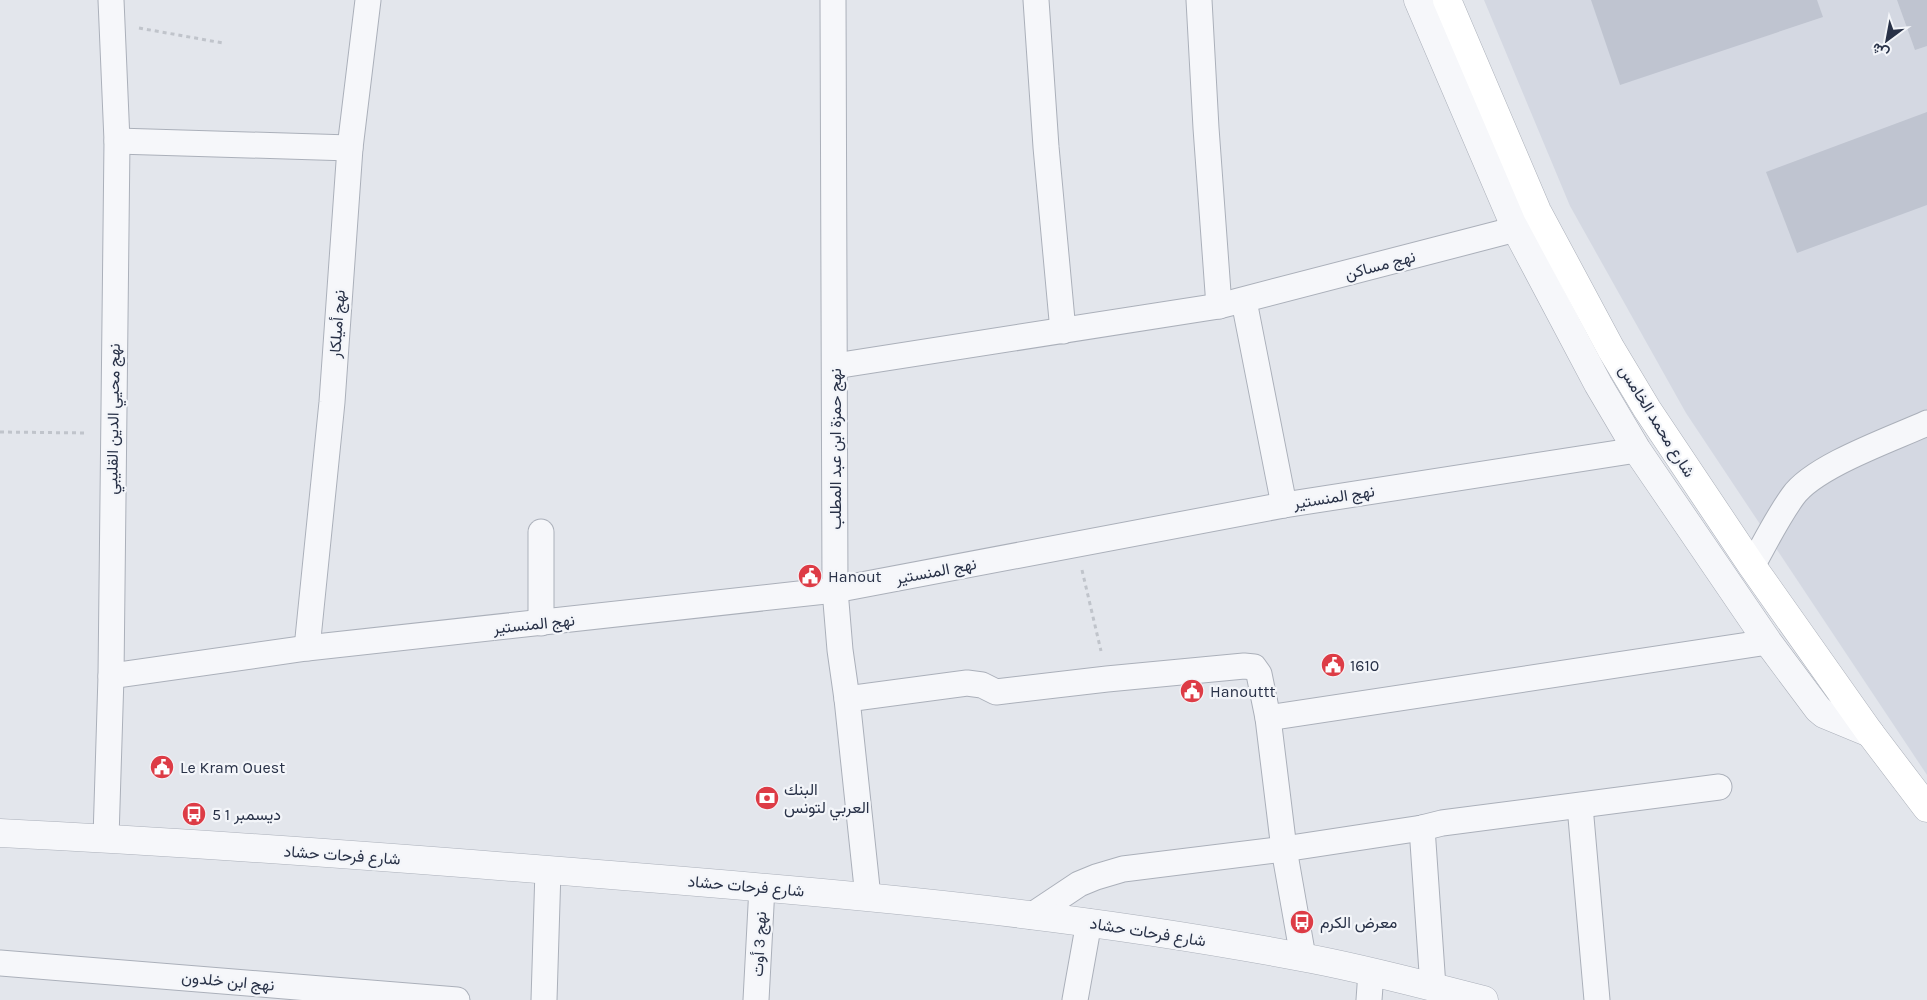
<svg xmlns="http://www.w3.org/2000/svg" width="1927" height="1000" viewBox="0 0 1927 1000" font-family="Karla,Vazirmatn,sans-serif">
<rect width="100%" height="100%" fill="#e3e6ec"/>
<path fill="#d4d8e2" d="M1484,0H1927V775L1686,413L1570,206Z"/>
<g fill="#bfc4d0">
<path d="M1591,0H1817L1823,17L1620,85Z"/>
<path d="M1897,0H1927V46L1915,50Z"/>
<path d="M1927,112V205L1797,253L1766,172Z"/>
</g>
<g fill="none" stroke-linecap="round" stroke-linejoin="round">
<g stroke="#abb0ba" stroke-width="27">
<g id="minor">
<path d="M833,0L835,590L840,650L847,699L868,897"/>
<path d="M1036,0L1046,147L1063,331"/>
<path d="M1199,0L1206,128L1219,306"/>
<path d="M117,141L350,148"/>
<path d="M1244,301L1284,505"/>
<path d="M835,366L1219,306L1516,229"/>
<path d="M1752,566C1765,543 1777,518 1793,496C1814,466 1892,439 1927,423"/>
<path d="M541,623V532"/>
<path d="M307,648L332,402L350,148L368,0"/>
<path d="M111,676L307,648L835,590L1284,505L1637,450"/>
<path d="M847,699L967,683L982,685L996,692L1107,679L1244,666L1254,667L1259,674L1268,718L1284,849L1303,957"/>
<path d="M1268,718L1768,642"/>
<path d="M1580,806L1597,1000"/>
<path d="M1422,828L1433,987"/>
<path d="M106,838L111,676L117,141L111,0"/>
<path d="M1031,916L1079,884L1096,877L1123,869L1284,849L1422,828L1442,823L1719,787"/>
<path d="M0,963L457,1000"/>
<path d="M544,1000L548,870"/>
<path d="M756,1000L762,887"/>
<path d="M1075,1000L1089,922"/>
<path d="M1369,1000L1371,972"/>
</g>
</g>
<g stroke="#abb0ba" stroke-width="29">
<g id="tertiary">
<path d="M1418,0L1516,229L1598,384L1637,450L1768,642L1818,709L1824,714L1870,733"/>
<path d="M0,833C208,843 415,859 623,876C850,894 1077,914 1301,957C1363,968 1424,985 1484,1000"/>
</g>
</g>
<g stroke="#abb0ba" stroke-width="29">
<path id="secondary" d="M1447,0L1537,211L1611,349L1647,409L1752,566L1870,733L1927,808"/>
</g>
<g stroke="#c0c4cb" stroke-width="3" stroke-dasharray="4 4" stroke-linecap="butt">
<path d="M139,28L223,43"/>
<path d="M0,432L87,433"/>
<path d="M1082,570L1101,651"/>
</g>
<use href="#minor" stroke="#f6f7fa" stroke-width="25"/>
<use href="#tertiary" stroke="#f6f7fa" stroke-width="28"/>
<use href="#secondary" stroke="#fff" stroke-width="28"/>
</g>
<defs>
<g id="civic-disc" transform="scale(1.25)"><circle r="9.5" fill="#dd3c46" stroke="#f3f5f9"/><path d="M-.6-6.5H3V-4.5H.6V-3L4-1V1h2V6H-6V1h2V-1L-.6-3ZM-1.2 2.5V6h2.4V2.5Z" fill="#fff"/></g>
<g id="bank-disc" transform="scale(1.25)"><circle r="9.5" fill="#dd3c46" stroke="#f3f5f9"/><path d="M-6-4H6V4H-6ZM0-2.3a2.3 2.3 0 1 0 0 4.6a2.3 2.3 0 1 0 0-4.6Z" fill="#fff"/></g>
<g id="bus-disc" transform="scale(1.25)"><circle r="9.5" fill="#dd3c46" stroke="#f3f5f9"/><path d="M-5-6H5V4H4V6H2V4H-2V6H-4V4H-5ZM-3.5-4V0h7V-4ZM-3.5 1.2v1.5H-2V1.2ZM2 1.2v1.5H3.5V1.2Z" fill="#fff"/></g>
</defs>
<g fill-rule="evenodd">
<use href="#civic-disc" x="810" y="576"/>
<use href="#civic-disc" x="1333" y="665"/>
<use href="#civic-disc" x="1192" y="691"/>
<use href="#civic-disc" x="162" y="767"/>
<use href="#bank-disc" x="767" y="798"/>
<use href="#bus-disc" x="194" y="814"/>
<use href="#bus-disc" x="1302" y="922"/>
</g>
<g text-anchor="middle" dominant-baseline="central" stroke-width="4.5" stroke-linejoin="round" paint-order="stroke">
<g font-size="16" fill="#283147" stroke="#f3f5f9">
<text transform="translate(1380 265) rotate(-15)">نهج مساكن</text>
<text transform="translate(337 324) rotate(-86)">نهج أميلكار</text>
<text transform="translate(113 419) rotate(-89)">نهج محيي الدين القليبي</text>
<text transform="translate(1657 421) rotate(58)">شارع محمد الخامس</text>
<text transform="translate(835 449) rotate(-90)">نهج حمزة ابن عبد المطلب</text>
<text transform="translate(1334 497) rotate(-9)">نهج المنستير</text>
<text transform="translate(936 571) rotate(-11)">نهج المنستير</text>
<text transform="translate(534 624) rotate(-6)">نهج المنستير</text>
<text transform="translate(342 855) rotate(4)">شارع فرحات حشاد</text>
<text transform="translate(746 886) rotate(5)">شارع فرحات حشاد</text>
<text transform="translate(1148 932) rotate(9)">شارع فرحات حشاد</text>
<text transform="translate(759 944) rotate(-87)">نهج 3 أوت</text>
<text transform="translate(228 981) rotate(5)">نهج ابن خلدون</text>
</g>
<g font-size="16" fill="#283147" stroke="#f3f5f9" text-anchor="start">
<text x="828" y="576">Hanout</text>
<text x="1350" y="665">1610</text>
<text x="1210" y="691">Hanouttt</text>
<text x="180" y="767">Le Kram Ouest</text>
<text x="784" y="789">البنك<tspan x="784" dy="18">العربي لتونس</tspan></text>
<text x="212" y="814">5 ديسمبر 1</text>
<text x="1320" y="922">معرض الكرم</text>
</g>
</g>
<g transform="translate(1887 40) rotate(212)" stroke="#f3f5f9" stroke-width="4" paint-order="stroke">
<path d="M0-4L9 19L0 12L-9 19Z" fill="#283147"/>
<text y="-8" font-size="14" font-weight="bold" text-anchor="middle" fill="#283147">ش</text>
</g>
</svg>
